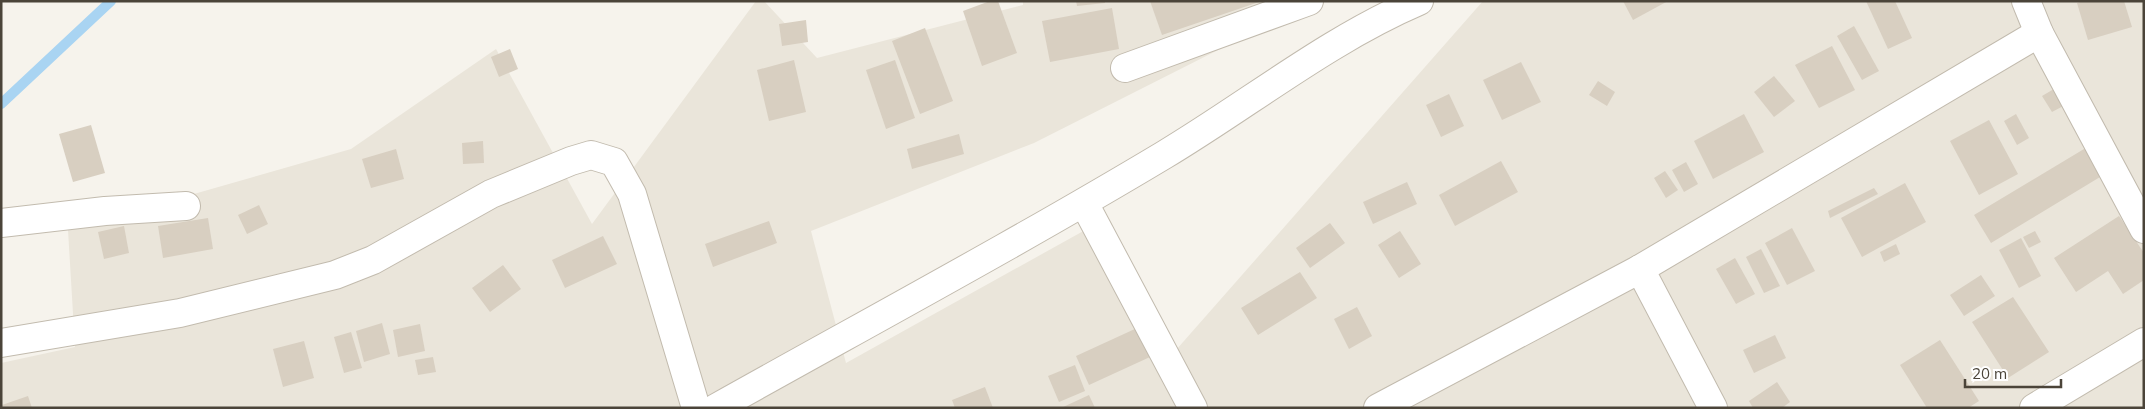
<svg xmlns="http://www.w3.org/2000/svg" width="2145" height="409" viewBox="0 0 2145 409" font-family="Mulish,sans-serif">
<rect width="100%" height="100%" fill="#f6f3ec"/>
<path fill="#eae5da" d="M756,1H764L817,58L1023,5V1H1315L1034,143L811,231L846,363L1087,229L1169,358L1483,1H2144V408H1V363L75,347L68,230L351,149L496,49L592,224Z"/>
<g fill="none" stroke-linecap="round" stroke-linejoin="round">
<path stroke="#a9d4f2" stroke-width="10" d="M1,104L111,1"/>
</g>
<g fill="#d8cfc1">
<path d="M990,1H998L1017,53L982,66L963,11Z"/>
<path d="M1076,1H1105V3L1077,6Z"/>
<path d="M1150,1H1259V2L1162,35Z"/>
<path d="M1623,1H1668L1633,20Z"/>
<path d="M1866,1H1895L1912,38L1888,49Z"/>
<path d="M2084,1H2124L2132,27L2088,40L2077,3Z"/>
<path d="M1112,8L1119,49L1050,62L1042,21Z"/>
<path d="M806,20L808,42L782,46L779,24Z"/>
<path d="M1854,26L1879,71L1862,80L1837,36Z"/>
<path d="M925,28L953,101L920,114L892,41Z"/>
<path d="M1832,46L1855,90L1819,108L1795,65Z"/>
<path d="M510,49L518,69L499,77L491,57Z"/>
<path d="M794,60L806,112L769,121L757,70Z"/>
<path d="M895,60L915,118L886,129L866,70Z"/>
<path d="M1521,62L1541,102L1502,120L1483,80Z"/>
<path d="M1774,76L1795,101L1774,117L1754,92Z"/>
<path d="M1598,81L1615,92L1607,106L1589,95Z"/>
<path d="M2059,86L2069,103L2052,112L2042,96Z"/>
<path d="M1449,94L1464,126L1441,137L1426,105Z"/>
<path d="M1744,114L1764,152L1713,179L1694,141Z"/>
<path d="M2016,114L2029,138L2017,145L2004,121Z"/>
<path d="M1989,120L2018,174L1979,195L1950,141Z"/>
<path d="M91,125L105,173L73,182L59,134Z"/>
<path d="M959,134L964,154L912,169L907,149Z"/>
<path d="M483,141L484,163L463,164L462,143Z"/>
<path d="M2089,146L2105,174L1991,243L1974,215Z"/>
<path d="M396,149L404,179L371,188L362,159Z"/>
<path d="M1501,161L1518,192L1455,226L1439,195Z"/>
<path d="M1686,162L1698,184L1684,192L1672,170Z"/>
<path d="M1665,171L1678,190L1666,198L1654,178Z"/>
<path d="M1407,182L1417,204L1373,224L1363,202Z"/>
<path d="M1905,183L1926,222L1862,257L1841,218Z"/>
<path d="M1874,188L1878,194L1830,218L1828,211Z"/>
<path d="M259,205L268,224L247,234L238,215Z"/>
<path d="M2119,216L2144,253V280L2123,294L2108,271L2076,292L2054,258Z"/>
<path d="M208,218L213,249L163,258L158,226Z"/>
<path d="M769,221L777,243L713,267L705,244Z"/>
<path d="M1330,223L1345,243L1310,268L1296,248Z"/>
<path d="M124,226L129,253L104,259L98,232Z"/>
<path d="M1792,228L1815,271L1787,285L1765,243Z"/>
<path d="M1400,231L1421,264L1399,278L1378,245Z"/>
<path d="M2035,231L2041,242L2029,248L2023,237Z"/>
<path d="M603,236L617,264L565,288L552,260Z"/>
<path d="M2021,238L2041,276L2019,288L1999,250Z"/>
<path d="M1896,244L1900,254L1884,262L1880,252Z"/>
<path d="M1761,249L1780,286L1764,293L1746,257Z"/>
<path d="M1735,258L1755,294L1736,304L1716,269Z"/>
<path d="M503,265L521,289L490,312L472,288Z"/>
<path d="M1300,272L1317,298L1258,335L1241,308Z"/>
<path d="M1981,275L1995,296L1964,316L1950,295Z"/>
<path d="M2013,297L2049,352L2008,378L1972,322Z"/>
<path d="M1357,307L1372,336L1349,349L1334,319Z"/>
<path d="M382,323L390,354L364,362L356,331Z"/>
<path d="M420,324L425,351L398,357L393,330Z"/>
<path d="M1137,328L1150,357L1089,385L1076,356Z"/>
<path d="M351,332L362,368L344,373L334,337Z"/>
<path d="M1775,335L1786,358L1754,373L1743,350Z"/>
<path d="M1940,340L1979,401L1968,408H1927L1900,365Z"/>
<path d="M304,341L314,378L283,387L273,349Z"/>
<path d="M433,357L436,372L418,375L415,360Z"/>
<path d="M1075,365L1085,391L1059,402L1048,376Z"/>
<path d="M1777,382L1790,402L1782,408H1753L1749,401Z"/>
<path d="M985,387L993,408H955L952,400Z"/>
<path d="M1089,395L1095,408H1061Z"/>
<path d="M28,396L32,408H2V405Z"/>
</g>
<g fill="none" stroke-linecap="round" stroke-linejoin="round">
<g stroke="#c2bbae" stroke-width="30">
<g id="minor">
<path d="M2026,1L2039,33L2144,229"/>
<path d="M1125,68L1309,1"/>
<path d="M1084,203L1193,408"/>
<path d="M1,223L105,211L186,206"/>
<path d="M1640,269L1713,408"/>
<path d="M1,343L180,313L335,275L373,260L491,194L571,161L591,155L614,162L632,194L696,408"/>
<path d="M716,408C866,324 1017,243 1164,155C1249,104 1328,40 1419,1"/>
<path d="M1378,408L1640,269L2039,33"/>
<path d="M2034,408L2144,342"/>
</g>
</g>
<use href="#minor" stroke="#fff" stroke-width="28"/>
</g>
<rect width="2145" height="409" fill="none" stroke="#4b4439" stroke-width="5"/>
<path d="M1965 379v8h96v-8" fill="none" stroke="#4b4439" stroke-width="2.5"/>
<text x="1972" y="379" font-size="15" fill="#4b4439" stroke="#ffffff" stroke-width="4" paint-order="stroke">20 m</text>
</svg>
